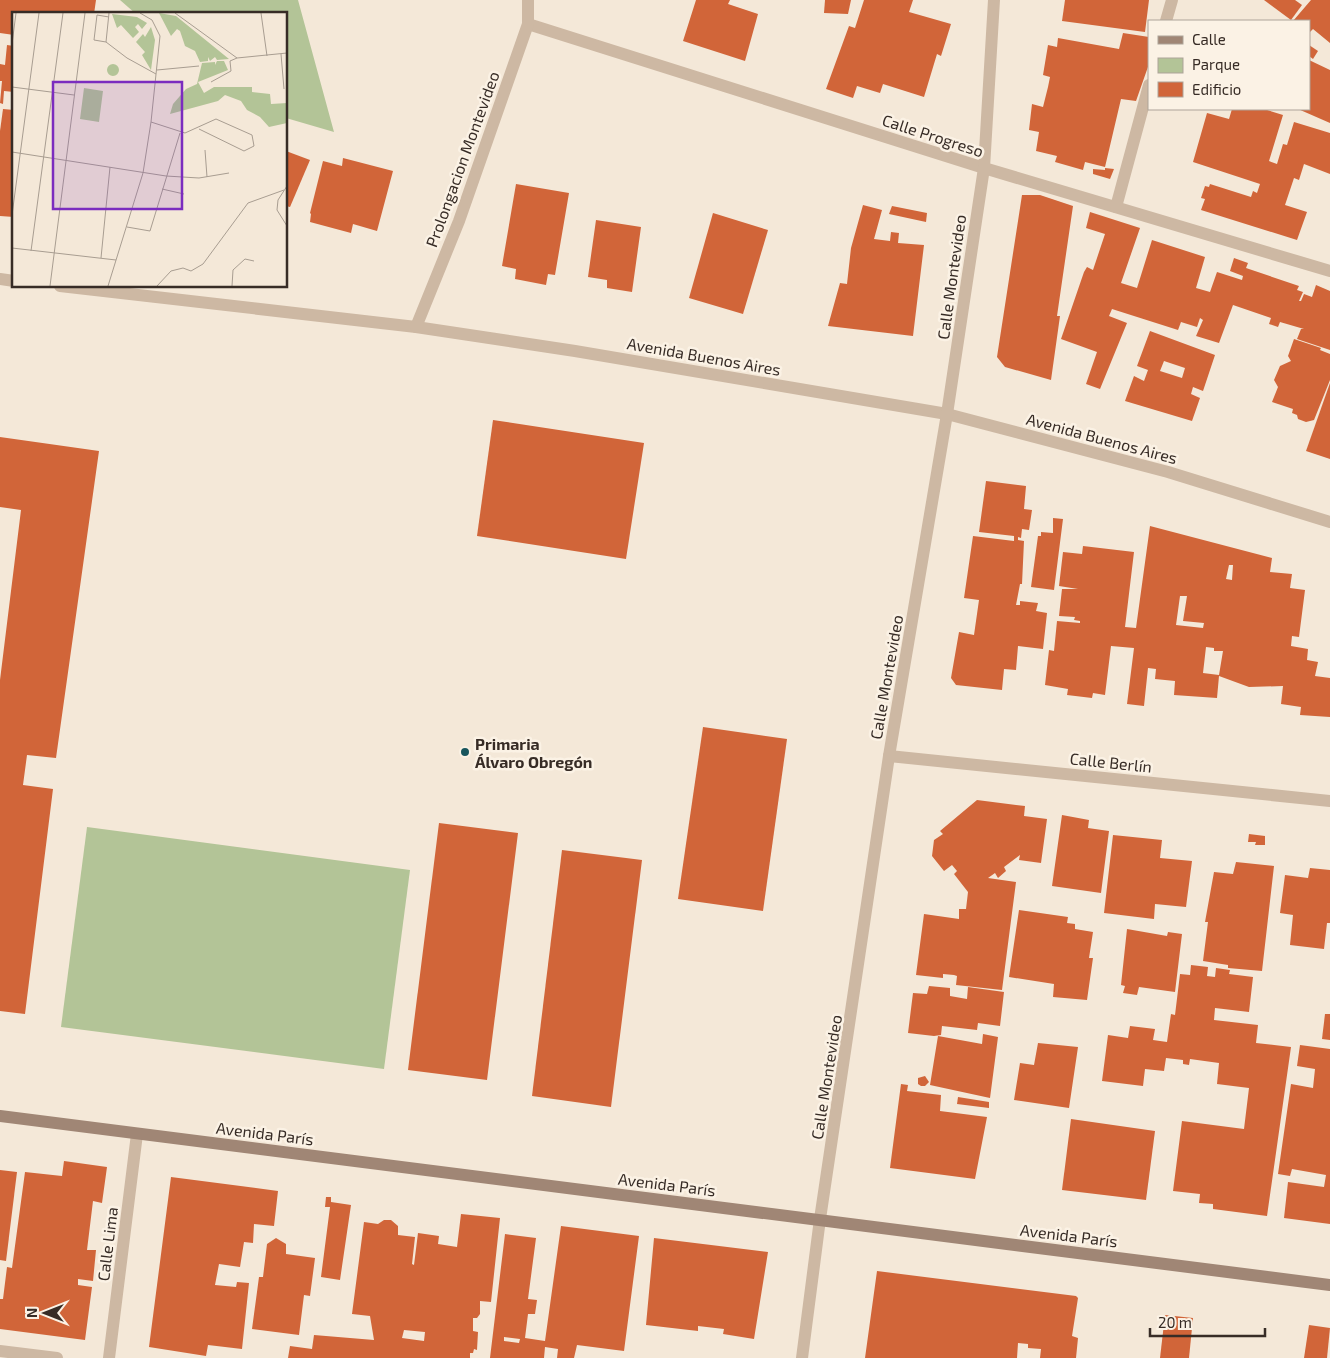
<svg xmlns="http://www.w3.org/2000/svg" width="1330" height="1358" viewBox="0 0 1330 1358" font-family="'Exo 2',sans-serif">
<rect width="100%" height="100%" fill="#f4e8d8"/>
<g fill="#b3c497">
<path d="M120,0H298L334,132L286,118V14H136Z"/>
<path d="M87,827L410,870L384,1069L61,1027Z"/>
</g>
<g fill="#d16539" fill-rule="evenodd">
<path d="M0,0H96L94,14H14V35L0,33Z"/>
<path d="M696,0H730L728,4L758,14L745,61L683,41Z"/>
<path d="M825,0H851L848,14L824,13Z"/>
<path d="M864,0H913L909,12L951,24L941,56L937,54L924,97L883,84L880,93L857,86L853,98L826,89L849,26L855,28Z"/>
<path d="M1065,0H1149L1145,32L1062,21Z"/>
<path d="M1264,0H1295L1302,5L1291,20Z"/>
<path d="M1311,0H1330V43L1313,29L1309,33V21H1293Z"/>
<path d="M1123,33L1149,37V64L1136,101L1121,99L1105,167L1085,162L1083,170L1055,162L1057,156L1036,151L1039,132L1029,130L1032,104L1043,107L1048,87L1050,77L1043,75L1048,45L1057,47L1058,38L1119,49Z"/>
<path d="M7,45L14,46V92L4,91L3,104L0,103L2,81H0V64L5,65Z"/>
<path d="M1309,45L1318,51L1313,59L1309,56Z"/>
<path d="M1309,60L1330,70V123L1298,109H1309Z"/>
<path d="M3,109L14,110V217L0,216V131Z"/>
<path d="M1232,109H1264L1283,115L1269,161L1277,164L1283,144L1287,145L1294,122L1330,133V174L1304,164L1299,180L1294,178L1285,205L1307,212L1297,240L1201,210L1205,199L1201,198L1205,186L1209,187L1210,184L1251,197L1253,191L1257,193L1260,184L1193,162L1207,113L1229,119Z"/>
<path d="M286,151L310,160L290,207L286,206Z"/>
<path d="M343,158L393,171L377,231L353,224L351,233L310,222L311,214L310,213L323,161L342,166Z"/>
<path d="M1105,168L1114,169L1110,179L1093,174V169L1105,170Z"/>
<path d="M516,184L569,193L555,275L548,274L546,285L515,279L516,269L502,266Z"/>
<path d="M1022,195H1040L1073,206L1057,316H1060L1051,380L1005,367L997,357Z"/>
<path d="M863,205L882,210L874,239L890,241L891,232L899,233L898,243L924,245L913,336L828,326L840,283L847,284L851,248Z"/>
<path d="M892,206L927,213L926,222L889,214Z"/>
<path d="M1090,212L1140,228L1121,283L1137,288L1152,240L1205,257L1196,288L1210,292L1217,272L1242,280L1243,276L1230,271L1234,258L1248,263L1246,268L1299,286L1297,290L1303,292L1299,301H1301L1304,294L1312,297L1316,285L1330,291V350L1297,339L1301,329H1304L1280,322L1278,327L1269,324L1271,318L1233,305L1219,343L1196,336L1203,320L1200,318L1197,327L1181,322L1178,330L1112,309L1109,316L1127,323L1100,389L1086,384L1097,352L1061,339L1084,272L1087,267L1093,270L1105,234L1086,228Z"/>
<path d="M713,213L768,230L743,314L689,298Z"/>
<path d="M596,220L641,227L632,292L607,288V280L588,277Z"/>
<path d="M1150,331L1215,355L1203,391L1193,387L1191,394L1200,398L1192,421L1125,401L1134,376L1144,381L1148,370L1137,366ZM1164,361L1185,368L1182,378L1160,371Z"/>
<path d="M1294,339L1321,348L1320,350L1330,354V380L1314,420L1306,422L1298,419L1297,415L1292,413L1293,409L1272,402L1278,387L1274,380L1280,366L1291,361L1288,356Z"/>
<path d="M1330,383V459L1306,451Z"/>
<path d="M493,420L644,443L626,559L477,536Z"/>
<path d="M0,437L99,451L56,758L27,755L23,785L53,789L25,1014L0,1011V680L21,510L0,507Z"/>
<path d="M986,481L1026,486L1024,509L1032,510L1029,530L1022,529L1021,538L1018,537V540L1024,541L1022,584H1020L1016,605H1020V601L1038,603L1036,611L1047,613L1043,649L1018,646L1016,670L1004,669L1002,690L956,685L951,678L959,632L974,635L979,600L964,598L973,536L1014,541V536L979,532Z"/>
<path d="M1053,518L1063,519L1054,590L1031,587L1038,536H1041V532L1053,533Z"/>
<path d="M1150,526L1272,558L1270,572L1292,574L1290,588L1305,590L1299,637L1292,636L1291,646L1308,649L1307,660L1318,662L1315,676L1330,678V717L1300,715L1301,707L1281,704L1283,686L1249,687L1219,676L1217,698L1174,695L1175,681L1155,679L1156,669L1148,668L1144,706L1127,704L1134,648L1111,646L1105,695L1093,693L1092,698L1067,695L1068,689L1045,685L1049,650L1054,651L1057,621L1080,623V621L1074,620L1075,617L1059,616L1062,589H1078L1059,586L1063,552L1082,554L1083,546L1134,552L1125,627L1136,628ZM1229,565H1233L1232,580L1226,579ZM1180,596H1187L1183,621L1204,623L1203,628L1176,625ZM1206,647L1214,648V651H1223L1219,675L1203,673Z"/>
<path d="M703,727L787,739L763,911L678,899Z"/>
<path d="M977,800L1025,806L1024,816L1047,819L1041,863L1019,860L1020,855L1004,867L1006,871L998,878L995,873L988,878L1016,882L1002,990L956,985L957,976L954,975L943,974V978L916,975L924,914L959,919V909H966L968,892L954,874L957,871L952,865L944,871L932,856L934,840L943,834L940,831Z"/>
<path d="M1062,815L1089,820L1088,828L1109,831L1101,893L1052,886Z"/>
<path d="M439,823L518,833L487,1080L408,1070Z"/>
<path d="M1249,834L1265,836V845H1255L1256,842H1248Z"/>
<path d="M1113,835L1162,840L1160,858L1192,861L1186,907L1155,904L1154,919L1104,913Z"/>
<path d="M562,850L642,860L611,1107L532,1096Z"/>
<path d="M1236,862L1274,866L1262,971L1228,968V965L1203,961L1208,922H1205L1214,872L1233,874Z"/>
<path d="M1310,868L1330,870V923H1327L1324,949L1290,945L1293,915L1280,913L1285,875L1308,878Z"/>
<path d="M1019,910L1068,917L1067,923L1075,924V929L1093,932L1089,958H1093L1087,1000L1053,997L1054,984L1009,977Z"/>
<path d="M1127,929L1167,936L1168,932L1182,934L1175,992L1139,987L1137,995L1123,993L1125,986L1121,985Z"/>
<path d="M1191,965L1208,967L1207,976L1215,977L1216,968L1230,970L1229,974L1253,977L1249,1012L1215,1008L1214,1020L1258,1025L1256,1043L1291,1047L1267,1216L1213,1209V1204L1199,1203L1200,1194L1173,1191L1182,1121L1244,1129L1249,1088L1217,1084L1219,1063L1190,1059L1189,1065L1183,1064V1060L1166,1058L1164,1071L1145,1069L1143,1086L1102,1081L1108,1035L1128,1038L1130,1026L1155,1029L1153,1040L1167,1042L1171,1014L1175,1015L1180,974L1190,975Z"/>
<path d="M929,986L950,988V996L967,999L968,987L1004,992L1000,1026L978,1023L977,1030L942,1026L941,1035L934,1036L908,1033L913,993L927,994Z"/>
<path d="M1325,1014H1330V1040L1322,1039Z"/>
<path d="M983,1034L998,1037L990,1098L930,1085L938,1036L982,1044Z"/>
<path d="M1038,1043L1078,1047L1069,1108L1014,1100L1020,1063L1034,1065Z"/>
<path d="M1300,1045L1330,1049V1224L1284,1218L1288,1182L1324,1187L1326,1175L1292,1169L1290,1176L1278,1174L1291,1084L1313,1088L1315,1069L1297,1066Z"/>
<path d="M925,1076L929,1082L925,1086H921L918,1084V1078Z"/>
<path d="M901,1084L908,1085L907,1091L941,1095L940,1111L987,1117L975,1179L890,1168Z"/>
<path d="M958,1097L989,1102V1108L957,1104Z"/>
<path d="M1071,1119L1155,1131L1146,1200L1062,1190Z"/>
<path d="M64,1161L107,1167L102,1203L93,1201L87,1250H96L93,1281L78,1279V1285L92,1287L85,1340L0,1329V1299H3L7,1267L12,1268L25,1172L62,1176Z"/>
<path d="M0,1170L17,1172L6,1261L0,1260Z"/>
<path d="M171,1177L278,1191L274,1226L254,1224L253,1243L244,1242L240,1267L219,1264L215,1285L236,1287L237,1282L249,1283L242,1349L208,1345L206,1356L149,1347Z"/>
<path d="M326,1197H331V1202L351,1205L340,1280L321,1277L330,1207H325Z"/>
<path d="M461,1214L500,1218L491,1302L480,1301V1314L477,1318H473V1331L478,1332L477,1350L474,1349L473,1353H470V1358H288L290,1346L312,1349L314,1335L374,1340L370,1316L352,1314L364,1222L378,1224L384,1220H391L398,1226V1235L415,1237L412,1264L414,1265L418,1233L439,1236L438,1244L457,1247ZM404,1330L425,1332L424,1341L402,1338Z"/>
<path d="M561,1226L639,1236L624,1351L577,1345L574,1358H557L558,1349L545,1347L544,1358H490L505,1234L536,1238L528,1299L537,1300L535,1314H528L525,1338L545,1341ZM504,1337L520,1339L519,1343L504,1341Z"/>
<path d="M276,1238L286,1244V1254L315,1258L310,1296L304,1295L299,1335L252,1329L259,1277H263L267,1244Z"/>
<path d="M654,1238L768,1252L754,1339L723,1334L724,1329L698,1326V1331L646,1325Z"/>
<path d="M877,1271L1076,1296L1078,1298L1072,1336L1078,1338L1076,1358H1040L1041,1349L1028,1348V1344L1018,1343L1017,1358H865Z"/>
<path d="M1165,1315L1193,1318L1189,1358H1160Z"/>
<path d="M1309,1325L1330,1328L1327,1358H1304Z"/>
</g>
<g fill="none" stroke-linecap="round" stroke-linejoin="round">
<path stroke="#cdb8a3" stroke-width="12" d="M0,1351L57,1358"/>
<g stroke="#cdb8a3" stroke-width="12">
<path d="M1166,21L1172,0"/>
<path d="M528,24L984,168L1330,271"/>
<path d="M1116,207L1149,85"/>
<path d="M0,279L14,281"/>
<path d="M60,286L416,327L575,351L947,414L1168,472L1330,522"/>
<path d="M416,327L459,221L528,24V0"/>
<path d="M889,756L1330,801"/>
<path d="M109,1358L137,1134"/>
<path d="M802,1358L820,1219L889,756L947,414L984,168L994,0"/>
</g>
<path stroke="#a08675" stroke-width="12" d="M0,1116L1330,1285"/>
</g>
<circle fill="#18555c" stroke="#fbf2e5" stroke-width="2" cx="465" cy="752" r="5"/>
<g text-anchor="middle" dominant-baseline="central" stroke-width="5" stroke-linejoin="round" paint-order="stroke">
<g font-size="16" fill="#372c26" stroke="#fbf2e5">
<text transform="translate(933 135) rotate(18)">Calle Progreso</text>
<text transform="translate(462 159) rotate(-70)">Prolongacion Montevideo</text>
<text transform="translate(951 277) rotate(-82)">Calle Montevideo</text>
<text transform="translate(704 356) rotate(10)">Avenida Buenos Aires</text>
<text transform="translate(1102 438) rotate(15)">Avenida Buenos Aires</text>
<text transform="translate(886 677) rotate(-80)">Calle Montevideo</text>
<text transform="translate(1111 762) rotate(6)">Calle Berlín</text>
<text transform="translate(826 1077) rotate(-81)">Calle Montevideo</text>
<text transform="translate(265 1133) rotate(7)">Avenida París</text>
<text transform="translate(667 1184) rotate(7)">Avenida París</text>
<text transform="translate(1069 1235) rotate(7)">Avenida París</text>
<text transform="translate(107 1244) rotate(-83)">Calle Lima</text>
</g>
<g font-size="16" font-weight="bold" fill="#372c26" stroke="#fbf2e5" text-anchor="start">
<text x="475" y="743">Primaria<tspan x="475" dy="18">Álvaro Obregón</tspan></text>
</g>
</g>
<g transform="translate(12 12)">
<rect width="275" height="275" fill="#f4e8d8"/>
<path d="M147,1L164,4L217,47L205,48L203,45L198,49L196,45V49L188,50L183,39L173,34L168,19L165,17L159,24ZM100,2L125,5L135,11L130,17L126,12L123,15L127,20L121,26L109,13L105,16ZM139,15L143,28L139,58L130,43L133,40L124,30L131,22L133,25ZM205,49H212L216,58L186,70L192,81L202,75H240V80L258,82L259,92L275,91V111L257,115L248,105L235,98L229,89L213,83L206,89L158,102L161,92L174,77L185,72L190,51L203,50V53ZM95 58a6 6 0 1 1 12 0a6 6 0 1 1-12 0ZM72,76L91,79L87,110L68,107Z" fill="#b3c497"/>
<path fill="none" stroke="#a89d91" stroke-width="1" d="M163,1L225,46L275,41M249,1L255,44M97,5L85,3L82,28L94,30L97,1M94,30L115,46L144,62M0,32L4,1M269,42L272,77M145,58L187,54M199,70L219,59L218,49L225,46M0,75L62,83M139,110L173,121L204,107L240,123L242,134L232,139L187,117M193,138L195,165M0,140L154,164L187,166L217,161M275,174L266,188L265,198L275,214M150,177L172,182M0,203L27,1M115,215L138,219L168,121M0,236L104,248M19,239L51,1M89,246L98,155M38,274L73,1M96,274L131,161L139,110L148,24L140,8L128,1M145,274L159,259L171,256L179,259L191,252L236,191L272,178M220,274L221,258L233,247L242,249"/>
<path fill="#7b2cbf" fill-opacity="0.15" stroke="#7b2cbf" stroke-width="2.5" d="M41,70H170V197H41Z"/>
<rect width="275" height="275" fill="none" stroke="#372c26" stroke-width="2.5"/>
</g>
<rect x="1148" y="20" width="162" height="90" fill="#fbf2e5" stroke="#ada399"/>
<rect x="1158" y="36" width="25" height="8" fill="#a08675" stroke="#ada399"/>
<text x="1192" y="45" font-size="15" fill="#372c26">Calle</text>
<rect x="1158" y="58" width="25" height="15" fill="#b3c497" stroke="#ada399"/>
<text x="1192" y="70" font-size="15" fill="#372c26">Parque</text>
<rect x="1158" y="82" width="25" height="15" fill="#d16539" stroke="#ada399"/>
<text x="1192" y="95" font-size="15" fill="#372c26">Edificio</text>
<g transform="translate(45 1313) rotate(270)" stroke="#fbf2e5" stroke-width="4" paint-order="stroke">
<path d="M0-4L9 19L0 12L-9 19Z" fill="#372c26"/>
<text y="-8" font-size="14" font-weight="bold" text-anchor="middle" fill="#372c26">N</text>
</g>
<path d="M1150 1328v8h115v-8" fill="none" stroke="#372c26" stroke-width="2.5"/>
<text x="1158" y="1328" font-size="15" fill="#372c26" stroke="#fbf2e5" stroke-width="4" paint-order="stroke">20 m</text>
</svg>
